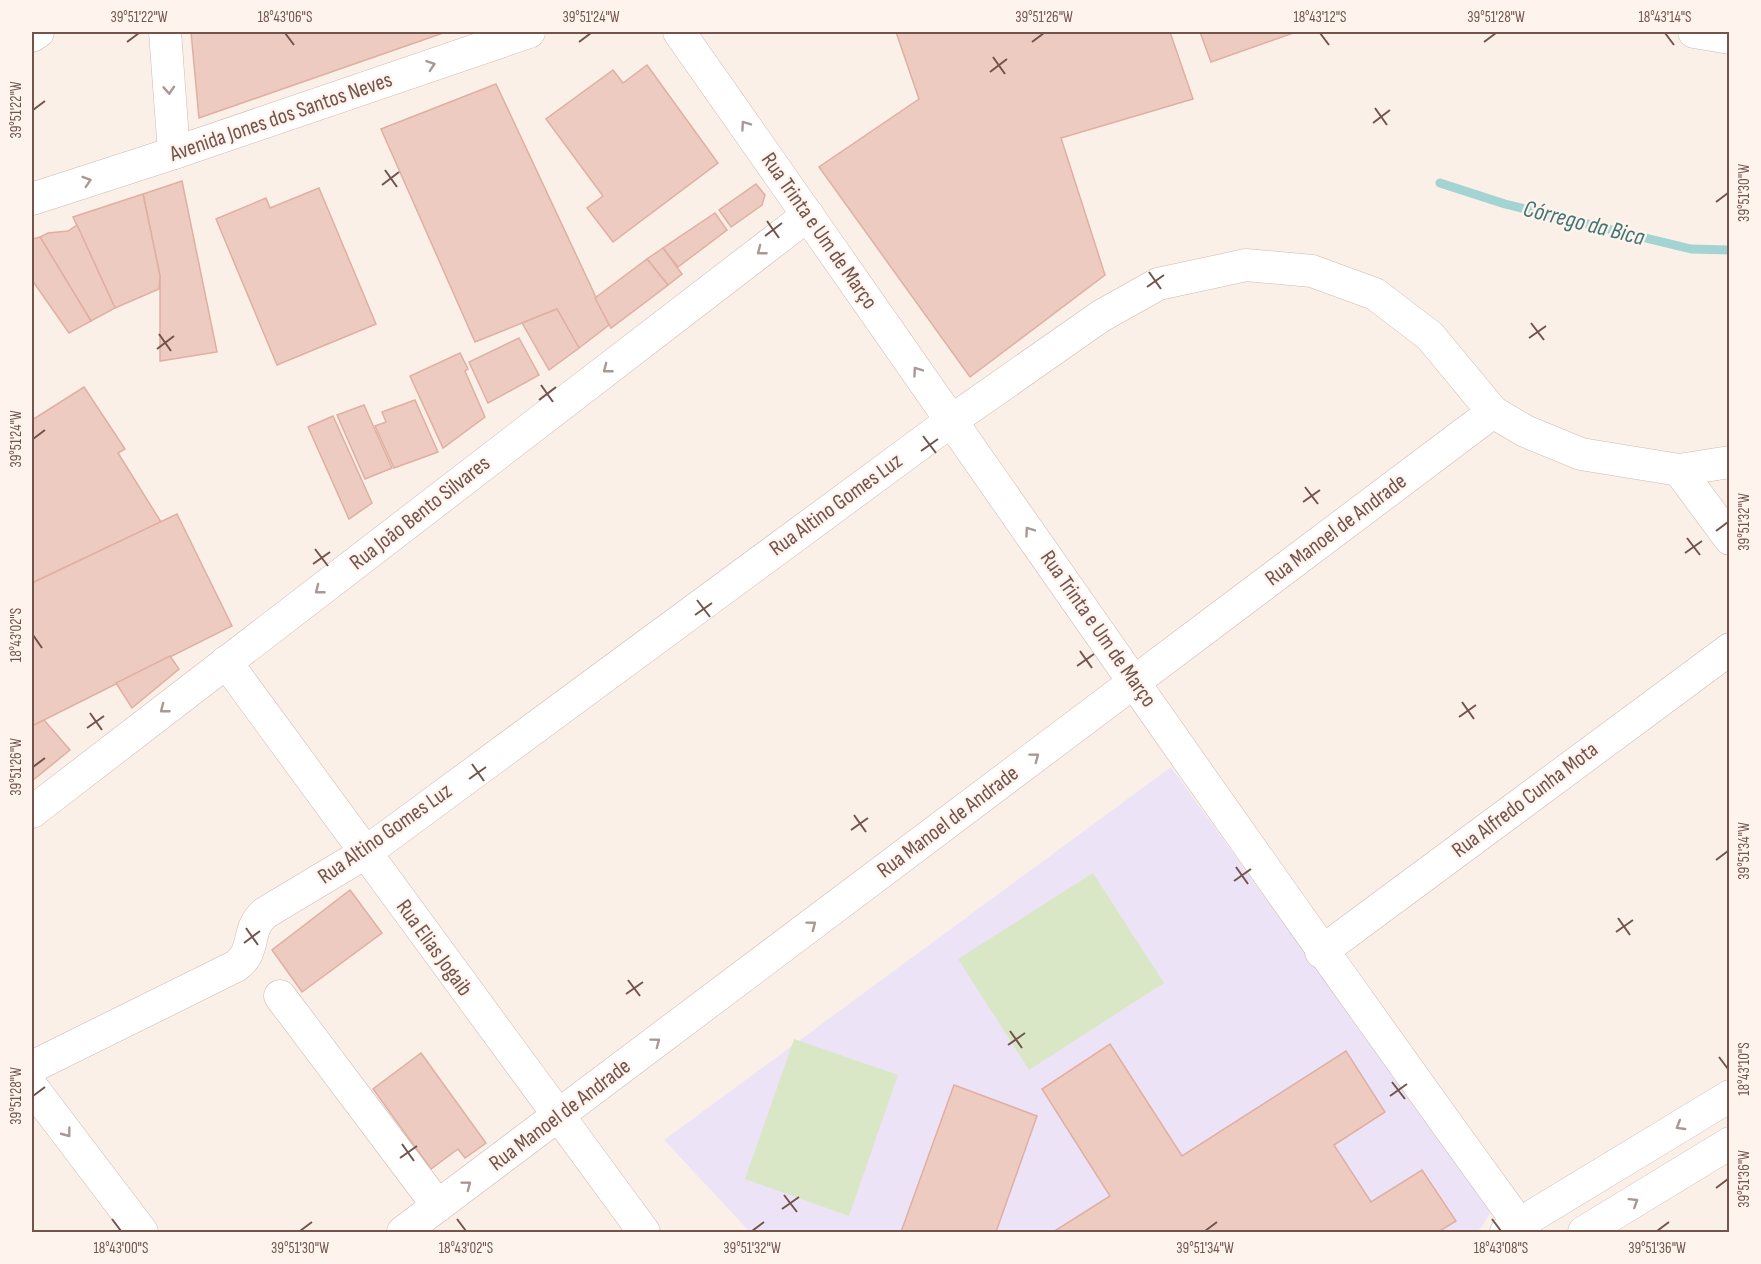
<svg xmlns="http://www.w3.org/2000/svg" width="1761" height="1264" viewBox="0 0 1761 1264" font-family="'Sofia Sans Condensed',sans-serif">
<rect width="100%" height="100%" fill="#fbf0e7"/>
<path fill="#ede3f7" d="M1171,767L1491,1212L1481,1228L1475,1232H750L664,1140Z"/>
<g fill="#d9e7c6">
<path d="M1093,873L1164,983L1029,1070L958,959Z"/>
<path d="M794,1039L898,1075L849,1216L745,1179Z"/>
</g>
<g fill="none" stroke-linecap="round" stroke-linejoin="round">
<path stroke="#a3d4d3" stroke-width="9" d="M1440,183L1505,204L1691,249L1730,250"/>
</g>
<g fill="#eecbc0" stroke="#e0afa2" stroke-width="1.5">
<path d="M191,32H446L199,118Z"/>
<path d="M896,32H1170L1193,99L1061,138L1105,275L970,377L819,167L919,99Z"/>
<path d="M1200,32H1296L1211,62Z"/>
<path d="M647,65L718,163L613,242L587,208L603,196L546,119L613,70L623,83Z"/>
<path d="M496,84L609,325L579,348L557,309L475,342L381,129Z"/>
<path d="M182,181L217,352L160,361V276L143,194Z"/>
<path d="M756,184L765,195L762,205L731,227L719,210Z"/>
<path d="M319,188L376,324L277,365L216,219L266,198L270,208Z"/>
<path d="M143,194L160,276L159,289L115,308L73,217Z"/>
<path d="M715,213L727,230L678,267L663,248Z"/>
<path d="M77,225L115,308L91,321L40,237L48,233L68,231Z"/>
<path d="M40,237L91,321L69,333L32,280V239Z"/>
<path d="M663,248L682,274L668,285L647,259Z"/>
<path d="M647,259L668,285L611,328L595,298Z"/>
<path d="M557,309L579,348L549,370L522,323Z"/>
<path d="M519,338L539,375L488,403L469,362Z"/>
<path d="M460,353L468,369L465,371L485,417L443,448L410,376Z"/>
<path d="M84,387L125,449L118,453L161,522L32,583V420Z"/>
<path d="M415,400L438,452L394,468L375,426L386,422L382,412Z"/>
<path d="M364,405L392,468L365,479L337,415Z"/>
<path d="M333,416L372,503L349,519L308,427Z"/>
<path d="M177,514L232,626L32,726V583Z"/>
<path d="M170,656L179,669L132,708L116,683Z"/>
<path d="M44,720L70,750L32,781V726Z"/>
<path d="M350,890L382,933L302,992L272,950Z"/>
<path d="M1110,1044L1182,1156L1346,1051L1385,1112L1334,1145L1371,1202L1422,1170L1456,1221L1438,1232H1053L1110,1196L1042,1089Z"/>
<path d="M421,1053L486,1143L465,1158L458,1149L431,1169L373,1089Z"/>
<path d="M954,1085L1037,1116L996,1232H901Z"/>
</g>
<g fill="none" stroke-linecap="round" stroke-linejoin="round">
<g stroke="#ceb8b1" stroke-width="33">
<g id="minor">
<path d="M165,32L174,153"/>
<path d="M679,32C961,432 1237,836 1525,1232"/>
<path d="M1694,32L1730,38"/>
<path d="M32,36L38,32"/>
<path d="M32,199L174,153L529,32"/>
<path d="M1679,470L1730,539"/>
<path d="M226,662L644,1232"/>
<path d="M32,812L808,215"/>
<path d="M1321,952L1730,649"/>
<path d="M280,996L438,1206"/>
<path d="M32,1067L236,966C257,951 245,930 265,913L365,853L951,421L1101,316L1158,284L1246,265L1312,271L1375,294L1430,336L1493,412L1525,431L1581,454L1679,470L1730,462"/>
<path d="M32,1087L142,1232"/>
<path d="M403,1232L1493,412"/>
<path d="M1506,1232L1730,1096"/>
<path d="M1584,1232L1730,1143"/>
</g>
</g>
<use href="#minor" stroke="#fff" stroke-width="32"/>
</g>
<defs><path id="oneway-chevron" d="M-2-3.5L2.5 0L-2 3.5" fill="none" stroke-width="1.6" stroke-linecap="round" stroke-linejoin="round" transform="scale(1.5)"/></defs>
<g stroke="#aa9894">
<use href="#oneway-chevron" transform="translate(431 65) rotate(-19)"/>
<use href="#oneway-chevron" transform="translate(169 90) rotate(86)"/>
<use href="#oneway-chevron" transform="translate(745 125) rotate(-125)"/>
<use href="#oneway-chevron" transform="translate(87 181) rotate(-18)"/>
<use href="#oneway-chevron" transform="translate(761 251) rotate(142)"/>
<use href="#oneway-chevron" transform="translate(607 369) rotate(142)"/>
<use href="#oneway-chevron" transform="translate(917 371) rotate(-125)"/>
<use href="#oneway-chevron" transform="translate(1029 531) rotate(-125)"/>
<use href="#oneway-chevron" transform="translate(319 590) rotate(142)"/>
<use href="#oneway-chevron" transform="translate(164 709) rotate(142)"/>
<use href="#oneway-chevron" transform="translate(1035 757) rotate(-37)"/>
<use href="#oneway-chevron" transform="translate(812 925) rotate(-37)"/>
<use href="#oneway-chevron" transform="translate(656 1042) rotate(-37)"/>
<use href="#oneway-chevron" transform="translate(1680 1126) rotate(149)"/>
<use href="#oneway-chevron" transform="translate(67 1133) rotate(53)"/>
<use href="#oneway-chevron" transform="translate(467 1185) rotate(-37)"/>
<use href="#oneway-chevron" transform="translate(1634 1202) rotate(-32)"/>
</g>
<path fill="none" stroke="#72544d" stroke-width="2" d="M285,33L294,45M1320,33L1329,45M1665,33L1674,45M127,42L139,33M579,42L591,33M1032,42L1044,33M1484,42L1496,33M993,57L1005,74M990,72L1007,59M1375,108L1387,125M33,110L45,101M1373,123L1390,110M385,170L397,187M382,185L399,172M1716,202L1728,193M767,221L779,238M765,236L782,223M1149,272L1161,289M1147,287L1164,275M1531,323L1544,340M159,334L171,351M1529,338L1546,326M157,349L174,336M541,385L553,402M539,400L556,387M923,436L936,453M33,439L45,430M921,451L938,439M1305,487L1318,504M1303,502L1320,490M1716,531L1728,522M1687,538L1700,555M315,549L328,566M1685,553L1702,541M313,564L330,552M697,600L710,617M695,615L712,603M33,635L42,648M1080,651L1092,668M1077,666L1094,654M1462,702L1474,719M90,713L102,730M1459,717L1476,705M87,728L104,716M472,764L484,781M33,767L45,758M469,779L486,767M854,815L866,832M851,830L868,818M1716,860L1728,851M1236,867L1248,884M1234,881L1251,869M1618,918L1630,935M246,928L258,945M1616,932L1633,920M244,943L260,931M628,980L640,996M626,994L643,982M1010,1031L1022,1048M1008,1045L1025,1033M1719,1057L1728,1069M1392,1082L1405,1099M33,1096L45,1087M1390,1096L1407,1084M402,1144L414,1161M400,1158L417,1146M1716,1188L1728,1179M784,1195L797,1212M782,1209L799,1197M112,1219L121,1231M457,1219L466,1231M1492,1219L1501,1231M300,1231L312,1222M752,1231L764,1222M1205,1231L1217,1222M1657,1231L1669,1222"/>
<g text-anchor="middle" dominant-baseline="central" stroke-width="4.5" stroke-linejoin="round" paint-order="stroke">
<g font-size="22" fill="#72544d" stroke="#fef4ed">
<text transform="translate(281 117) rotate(-19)">Avenida Jones dos Santos Neves</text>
<text transform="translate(819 231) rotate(55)">Rua Trinta e Um de Março</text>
<text transform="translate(836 505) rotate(-36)">Rua Altino Gomes Luz</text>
<text transform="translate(420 513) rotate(-38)">Rua João Bento Silvares</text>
<text transform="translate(1336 530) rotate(-37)">Rua Manoel de Andrade</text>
<text transform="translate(1098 629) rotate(55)">Rua Trinta e Um de Março</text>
<text transform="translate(1525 800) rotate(-37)">Rua Alfredo Cunha Mota</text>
<text transform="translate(948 822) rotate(-37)">Rua Manoel de Andrade</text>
<text transform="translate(385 834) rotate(-35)">Rua Altino Gomes Luz</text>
<text transform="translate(434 948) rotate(54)">Rua Elias Jogaib</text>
<text transform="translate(560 1115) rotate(-37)">Rua Manoel de Andrade</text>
</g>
<g font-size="24" font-style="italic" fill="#427676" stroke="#fef4ed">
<text transform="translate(1584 223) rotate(14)">Córrego da Bica</text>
</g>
</g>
<rect width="1761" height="1264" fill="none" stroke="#fef4ed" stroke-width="66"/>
<rect x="33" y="33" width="1695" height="1198" fill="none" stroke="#72544d" stroke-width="2"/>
<g font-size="15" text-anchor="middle" fill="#72544d">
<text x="139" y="22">39°51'22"W</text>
<text x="285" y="22">18°43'06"S</text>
<text x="591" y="22">39°51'24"W</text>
<text x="1044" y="22">39°51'26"W</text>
<text x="1320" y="22">18°43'12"S</text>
<text x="1496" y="22">39°51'28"W</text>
<text x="1665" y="22">18°43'14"S</text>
<text transform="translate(16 110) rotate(-90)" y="5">39°51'22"W</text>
<text transform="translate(1744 193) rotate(-90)" y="5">39°51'30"W</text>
<text transform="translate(16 439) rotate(-90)" y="5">39°51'24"W</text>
<text transform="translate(1744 522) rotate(-90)" y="5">39°51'32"W</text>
<text transform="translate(16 635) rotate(-90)" y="5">18°43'02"S</text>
<text transform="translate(16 767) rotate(-90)" y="5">39°51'26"W</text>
<text transform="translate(1744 851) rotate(-90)" y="5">39°51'34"W</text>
<text transform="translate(1744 1069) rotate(-90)" y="5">18°43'10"S</text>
<text transform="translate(16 1096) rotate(-90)" y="5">39°51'28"W</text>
<text transform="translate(1744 1179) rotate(-90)" y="5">39°51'36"W</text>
<text x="121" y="1253">18°43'00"S</text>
<text x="300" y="1253">39°51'30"W</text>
<text x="466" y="1253">18°43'02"S</text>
<text x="752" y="1253">39°51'32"W</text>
<text x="1205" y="1253">39°51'34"W</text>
<text x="1501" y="1253">18°43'08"S</text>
<text x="1657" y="1253">39°51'36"W</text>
</g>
</svg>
